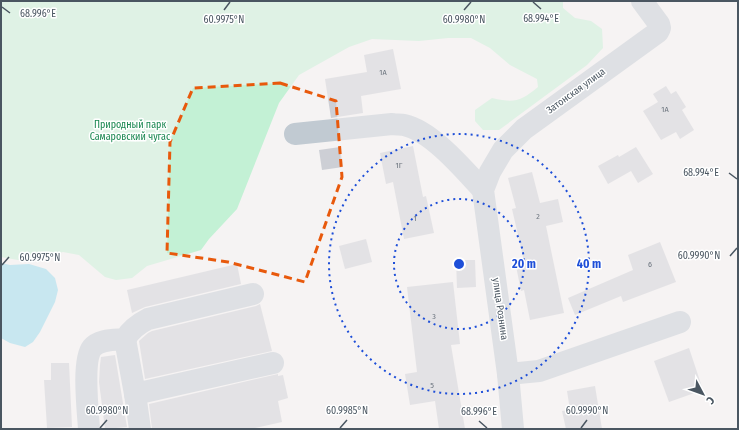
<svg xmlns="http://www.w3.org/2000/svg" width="739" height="430" viewBox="0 0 739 430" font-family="'Fira Sans Condensed',sans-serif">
<rect width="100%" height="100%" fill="#f5f3f3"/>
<path fill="#c3f1d5" d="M1,1H563V8L575,18L591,21L602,29L603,48L587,65L499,130H483L475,121V110L492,98C514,103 520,102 538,87L537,79L510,65L490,48L471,38H448L419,41L372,39L349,47L299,75L279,103L237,209L209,239L201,250L147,266L132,278L116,280L105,277L79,255L63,252L38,259L18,260L1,257Z"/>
<path fill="#90daee" d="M1,263L10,265L29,264L46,269L55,278L58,290L55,302L40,332L33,342L25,347L10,343L1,338Z"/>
<g fill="#cdcfd5">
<path d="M393,49L401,89L361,96L363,113L331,118L325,79L367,72L364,55Z"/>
<path d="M666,86L671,94L676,91L686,107L682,110L694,130L680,139L676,132L661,140L643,111L658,102L653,94Z"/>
<path d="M413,146L423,197L426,196L434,233L404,239L393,182L386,184L380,153Z"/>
<path d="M340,147L343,167L322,170L319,150Z"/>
<path d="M636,147L653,174L638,183L631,171L608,184L598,166L618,155L619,157Z"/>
<path d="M532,172L540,203L558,199L563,222L546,226L564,313L530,320L524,290L521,291L516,266L523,264L522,261H524L512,209L516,208L508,178Z"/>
<path d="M366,239L372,262L345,269L339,246Z"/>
<path d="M660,242L676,282L623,302L621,296L575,315L568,298L633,270L628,255Z"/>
<path d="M456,260H475L476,287L457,288Z"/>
<path d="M237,264L241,284L145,307L132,313L127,290Z"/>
<path d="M453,282L460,344L451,345L465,429H439L435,401L410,405L405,374L417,372L407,287Z"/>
<path d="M260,304L272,351L145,379L139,341L148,333L152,331L256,306Z"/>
<path d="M689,348L703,390L669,402L654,361Z"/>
<path d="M115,355L127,427L105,429L99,382L100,365L101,357Z"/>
<path d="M51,363H69L72,427L47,428L44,380H51Z"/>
<path d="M278,374V376L283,375L288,398L278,401L282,422L251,429H152L149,404Z"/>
<path d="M595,386L602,429H566L562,411L570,410L567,391Z"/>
</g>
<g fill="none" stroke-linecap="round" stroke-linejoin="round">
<g stroke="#c1cad2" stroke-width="22">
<path d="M295,134L392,124C396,125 400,124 404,125C432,131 464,170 483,190"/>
<path d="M125,339L135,394L140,429"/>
<path d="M508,374L539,371L680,322"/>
<path d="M135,394L273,363"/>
<path d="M89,429C88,412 82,361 92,348C99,339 115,340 125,339C131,329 138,324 148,319L253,294"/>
<path d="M513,429L508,374L483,190L490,172L503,150L524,129L658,32L660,28L659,24L642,1"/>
</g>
</g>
<path d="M0 0H739V430H0ZM280,83L336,101L342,177L305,282L228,262L167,253L170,142L193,88Z" fill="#f5f3f3" fill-opacity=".55" fill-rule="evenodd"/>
<path fill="none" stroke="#e8590c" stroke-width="3" stroke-dasharray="8 5" stroke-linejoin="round" d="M280,83L336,101L342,177L305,282L228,262L167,253L170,142L193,88Z"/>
<path fill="none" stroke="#4a5661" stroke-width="1.5" d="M533,2L541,9M2,7L10,13M224,10L230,2M464,10L471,2M729,173L737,179M730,256L737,248M2,265L9,257M479,421L487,428M100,428L107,420M340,428L347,420M581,428L587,420"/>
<g fill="none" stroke="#1d4ed8" stroke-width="2" stroke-dasharray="2 4">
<circle cx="459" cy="264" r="65"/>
<circle cx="459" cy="264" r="130"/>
</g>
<g text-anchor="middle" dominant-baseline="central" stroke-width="3" stroke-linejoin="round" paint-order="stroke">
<g font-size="8" fill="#6b747e">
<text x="383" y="72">1А</text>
<text x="665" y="109">1А</text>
<text x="399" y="165">1Г</text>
<text x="538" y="216">2</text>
<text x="415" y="218">1</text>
<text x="650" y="264">6</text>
<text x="434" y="316">3</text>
<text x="432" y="385">5</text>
</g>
<g font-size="10" fill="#4a5661" stroke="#fff">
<text transform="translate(576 91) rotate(-36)">Затонская улица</text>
<text transform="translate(500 309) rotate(82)">улица Рознина</text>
</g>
<g font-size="10" fill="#17864f" stroke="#fff">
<text x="130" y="125">Природный парк<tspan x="130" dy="12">Самаровский чугас</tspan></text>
</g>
</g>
<g font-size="10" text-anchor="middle" fill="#4a5661" stroke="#fff" stroke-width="3" stroke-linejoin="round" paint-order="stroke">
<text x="38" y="17">68.996°E</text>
<text x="541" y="22">68.994°E</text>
<text x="224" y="23">60.9975°N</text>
<text x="464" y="23">60.9980°N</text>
<text x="701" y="176">68.994°E</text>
<text x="699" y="259">60.9990°N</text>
<text x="40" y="261">60.9975°N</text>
<text x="107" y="414">60.9980°N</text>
<text x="347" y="414">60.9985°N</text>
<text x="587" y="414">60.9990°N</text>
<text x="479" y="415">68.996°E</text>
</g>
<circle cx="459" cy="264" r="6" fill="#1d4ed8" stroke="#fff" stroke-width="2"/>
<g font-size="12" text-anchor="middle" font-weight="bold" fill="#1d4ed8" stroke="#fff" stroke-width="3" stroke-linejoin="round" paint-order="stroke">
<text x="524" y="268">20 m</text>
<text x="589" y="268">40 m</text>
</g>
<rect width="739" height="430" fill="none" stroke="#4a5661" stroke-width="4"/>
<g transform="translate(703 394) rotate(131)" stroke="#ffffff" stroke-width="3" paint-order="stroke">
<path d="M0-3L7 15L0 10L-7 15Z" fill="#4a5661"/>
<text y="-6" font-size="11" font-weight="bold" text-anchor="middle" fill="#4a5661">С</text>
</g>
</svg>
